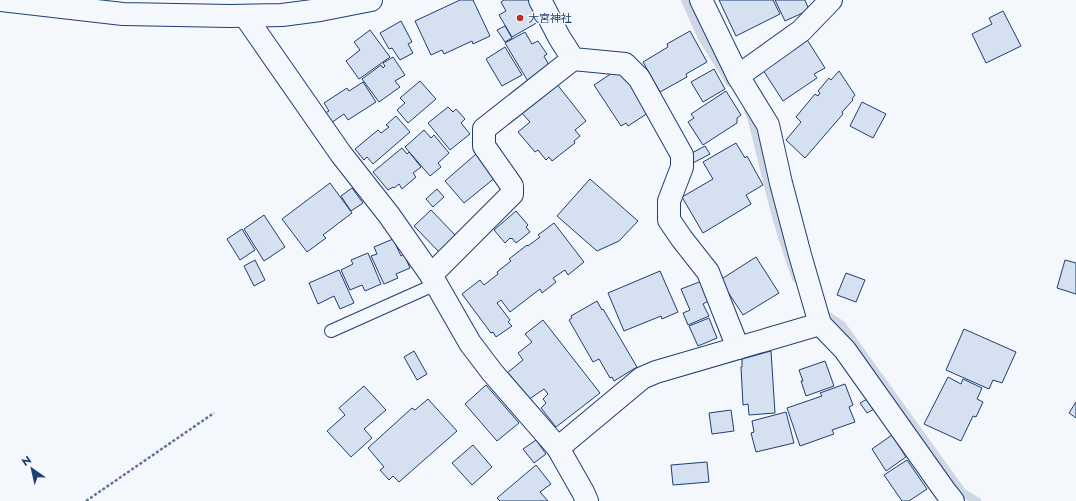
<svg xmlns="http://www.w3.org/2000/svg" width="1076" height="501" viewBox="0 0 1076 501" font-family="Jost,'Noto Sans JP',sans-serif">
<rect width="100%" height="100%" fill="#f4f7fb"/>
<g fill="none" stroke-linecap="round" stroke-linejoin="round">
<g stroke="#cfd7e4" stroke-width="8">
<path d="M685,0L702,38L730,83"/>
<path d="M748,111L751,117C765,171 776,226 796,278"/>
<path d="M820,310L842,325L963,493L977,501"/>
</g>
</g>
<g fill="#d5e0f0" stroke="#1d3f73">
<path d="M460,0H473L490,36L473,44L472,41L444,54L442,50L431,55L415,21Z"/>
<path d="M504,0H528L540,21L512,37L499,15L506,11L501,2Z"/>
<path d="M719,0H773L780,14L736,36Z"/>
<path d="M775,0H805L809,10L785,21Z"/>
<path d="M1003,11L1021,46L986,63L972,34L992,24L989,18Z"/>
<path d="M401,21L412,42L408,44L413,53L400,60L392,48L389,49L380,33Z"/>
<path d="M505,26L512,38L505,42L497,30Z"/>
<path d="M370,30L390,57L359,79L346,61L360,50L354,42Z"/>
<path d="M690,31L707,62L686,74L687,77L660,92L643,62L668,47L667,44Z"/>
<path d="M525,32L532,44L538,41L547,54L544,56L551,69L529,83L505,43Z"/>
<path d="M806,38L825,68L814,74L817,78L783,101L761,67Z"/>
<path d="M505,47L522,75L502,86L486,59Z"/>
<path d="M393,57L405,75L395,81L400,87L379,102L362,79L381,65L383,68L385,66L383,63Z"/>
<path d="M714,69L725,89L703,102L691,82Z"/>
<path d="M615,71L629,80L648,113L628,126L626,123L621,126L594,85Z"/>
<path d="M839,71L855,95L852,99L853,100L842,112L843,114L805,158L786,140L801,122L796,117L815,94L818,96L820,93L818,91L829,78L831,80Z"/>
<path d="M420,81L436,99L408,123L397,110L405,103L400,98Z"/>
<path d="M363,82L376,102L348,120L344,114L331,123L325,113L329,111L324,103L347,88L349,91Z"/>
<path d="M556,83L586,121L575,130L580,136L574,141L575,143L552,161L549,157L546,160L538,150L535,152L518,132L530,122L521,112Z"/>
<path d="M726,91L741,115L737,118V123L703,145L688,122L694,118L691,114Z"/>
<path d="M862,102L886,114L873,138L850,126Z"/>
<path d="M448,107L453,112L456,109L465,119L461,123L470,134L450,150L428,123Z"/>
<path d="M396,116L410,132L373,164L367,157L364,160L355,149L378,130L381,133L389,127L386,125Z"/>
<path d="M424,130L431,138L434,135L449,153L438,163L441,167L430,176L405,147Z"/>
<path d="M736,143L745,158L747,156L763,185L746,195L751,204L703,233L682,197L713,179L703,162Z"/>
<path d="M705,146L710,154L693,163L688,155Z"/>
<path d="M402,148L407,154L409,152L421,167L413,173L416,177L402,189L399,184L394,188L393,187L388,190L373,172Z"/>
<path d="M476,154L496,177L464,203L445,181Z"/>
<path d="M590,179L638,221L619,241L597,251L557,216Z"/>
<path d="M330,183L352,213L323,235L326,238L307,252L282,219Z"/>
<path d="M352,188L363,203L351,211L341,196Z"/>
<path d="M437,189L444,197L433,207L426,199Z"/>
<path d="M431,210L456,236L439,252L414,226Z"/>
<path d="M516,211L528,225L526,227L530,232L516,243L512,238L511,239L510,238L505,243L494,230Z"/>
<path d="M264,215L285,247L264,261L244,229Z"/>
<path d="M554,223L584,262L568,275L565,270L553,278L556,282L542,293L540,289L510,312L501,300L497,303L510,320L508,322L512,326L496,337L493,332L491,333L462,294L480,280L484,285L498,274L497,272L511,261L509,259L527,245L528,246L540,237L538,235Z"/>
<path d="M242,229L255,250L240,260L227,239Z"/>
<path d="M393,239L401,256L404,254L410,268L396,274L398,278L384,284L371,256L377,254L374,247Z"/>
<path d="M368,253L381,284L365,291L362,285L350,290L341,270L353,264L351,260Z"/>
<path d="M756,257L779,293L743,315L720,280Z"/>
<path d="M255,260L265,280L254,286L244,266Z"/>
<path d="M1065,260L1076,263V294L1057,288Z"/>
<path d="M339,270L354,303L340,309L334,296L318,304L309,283Z"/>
<path d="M660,271L678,312L662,319L661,316L624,331L608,293Z"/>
<path d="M846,273L865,280L856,302L837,295Z"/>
<path d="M702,281L710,300L703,304L709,316L688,325L683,313L690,310L681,289Z"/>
<path d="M597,301L602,310L603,309L637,367L614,381L612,377L610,378L599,359L593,362L569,320L572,318L571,316Z"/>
<path d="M709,318L717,338L698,346L689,326Z"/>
<path d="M543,320L600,393L556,427L541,408L546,403L543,399L548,394L544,389L528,400L507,373L523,360L518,353L532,342L525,334Z"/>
<path d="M964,329L1016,352L1002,383L993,380L989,389L946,370Z"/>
<path d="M414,351L427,374L417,380L404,357Z"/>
<path d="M771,351L775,413L749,415L748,404L743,405L741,367H742V359Z"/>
<path d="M825,361L834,386L806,396L801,381H803L799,370Z"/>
<path d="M948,377L961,384L963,379L982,388L977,399L983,402L976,417L973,416L961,441L924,424Z"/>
<path d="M845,384L853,405L849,407L855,422L832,430L834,434L800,446L787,408L822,396L820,393Z"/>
<path d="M486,385L519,423L497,441L465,404Z"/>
<path d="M364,386L386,410L364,429L372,438L351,457L327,431L345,415L339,408Z"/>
<path d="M428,399L457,431L399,482L393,476L389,480L380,470L384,467L368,448L412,408L415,410Z"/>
<path d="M867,399L874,409L867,413L860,403Z"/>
<path d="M1076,402V418L1069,413Z"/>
<path d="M731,410L734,431L712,434L709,413Z"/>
<path d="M786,412L794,443L756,452L751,433L754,432L752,421Z"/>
<path d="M892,435L906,457L886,471L872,449Z"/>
<path d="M536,440L546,454L534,463L523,449Z"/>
<path d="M473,445L492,467L472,485L452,463Z"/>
<path d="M907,460L927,489L909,501H902L884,475Z"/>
<path d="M707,462L709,482L673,485L671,465Z"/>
<path d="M536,465L551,484L540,492L548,501H500L497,498Z"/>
</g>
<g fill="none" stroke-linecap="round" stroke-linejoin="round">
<g stroke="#1d3f73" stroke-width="14">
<path id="service" d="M331,331L436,284"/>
</g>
<g stroke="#1d3f73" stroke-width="24">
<g id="minor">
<path d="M540,0L559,37L573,59L625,64L639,78L682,155V167L669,201V220L682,239L708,272L738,348"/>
<path d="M701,0L738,76L768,125L781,183L800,255L820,324L845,350L945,491L953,501"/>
<path d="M245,16L341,154L389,215L431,275L470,343L492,372L558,448L583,492L587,501"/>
<path d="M738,76L801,31L831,0"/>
<path d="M431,275L512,194V186L484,146V129L573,59"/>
<path d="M558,448L642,378L656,372L820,324"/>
</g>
</g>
<g stroke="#1d3f73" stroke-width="24">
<path id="tertiary" d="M0,0L123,14L230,16L282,15L320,10L371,0"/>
</g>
<path stroke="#5e769c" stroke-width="2.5" stroke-dasharray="3 2" stroke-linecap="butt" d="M86,501L214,413"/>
<use href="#service" stroke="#f4f7fb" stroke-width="12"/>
<use href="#minor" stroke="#f4f7fb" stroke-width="22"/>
<use href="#tertiary" stroke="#f4f7fb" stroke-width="22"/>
</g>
<circle fill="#c62828" stroke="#f4f7fb" stroke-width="1.5" cx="520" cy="18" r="4"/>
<g text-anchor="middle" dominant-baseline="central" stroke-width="3" stroke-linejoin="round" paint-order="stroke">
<g font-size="11" fill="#1d3f73" stroke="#f4f7fb" text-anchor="start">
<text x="528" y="18">大宮神社</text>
</g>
</g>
<g transform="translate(32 469) rotate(326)" stroke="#f4f7fb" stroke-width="3" paint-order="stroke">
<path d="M0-3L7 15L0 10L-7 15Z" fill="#1d3f73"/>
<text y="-6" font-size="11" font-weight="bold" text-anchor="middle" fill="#1d3f73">N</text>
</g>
</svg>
